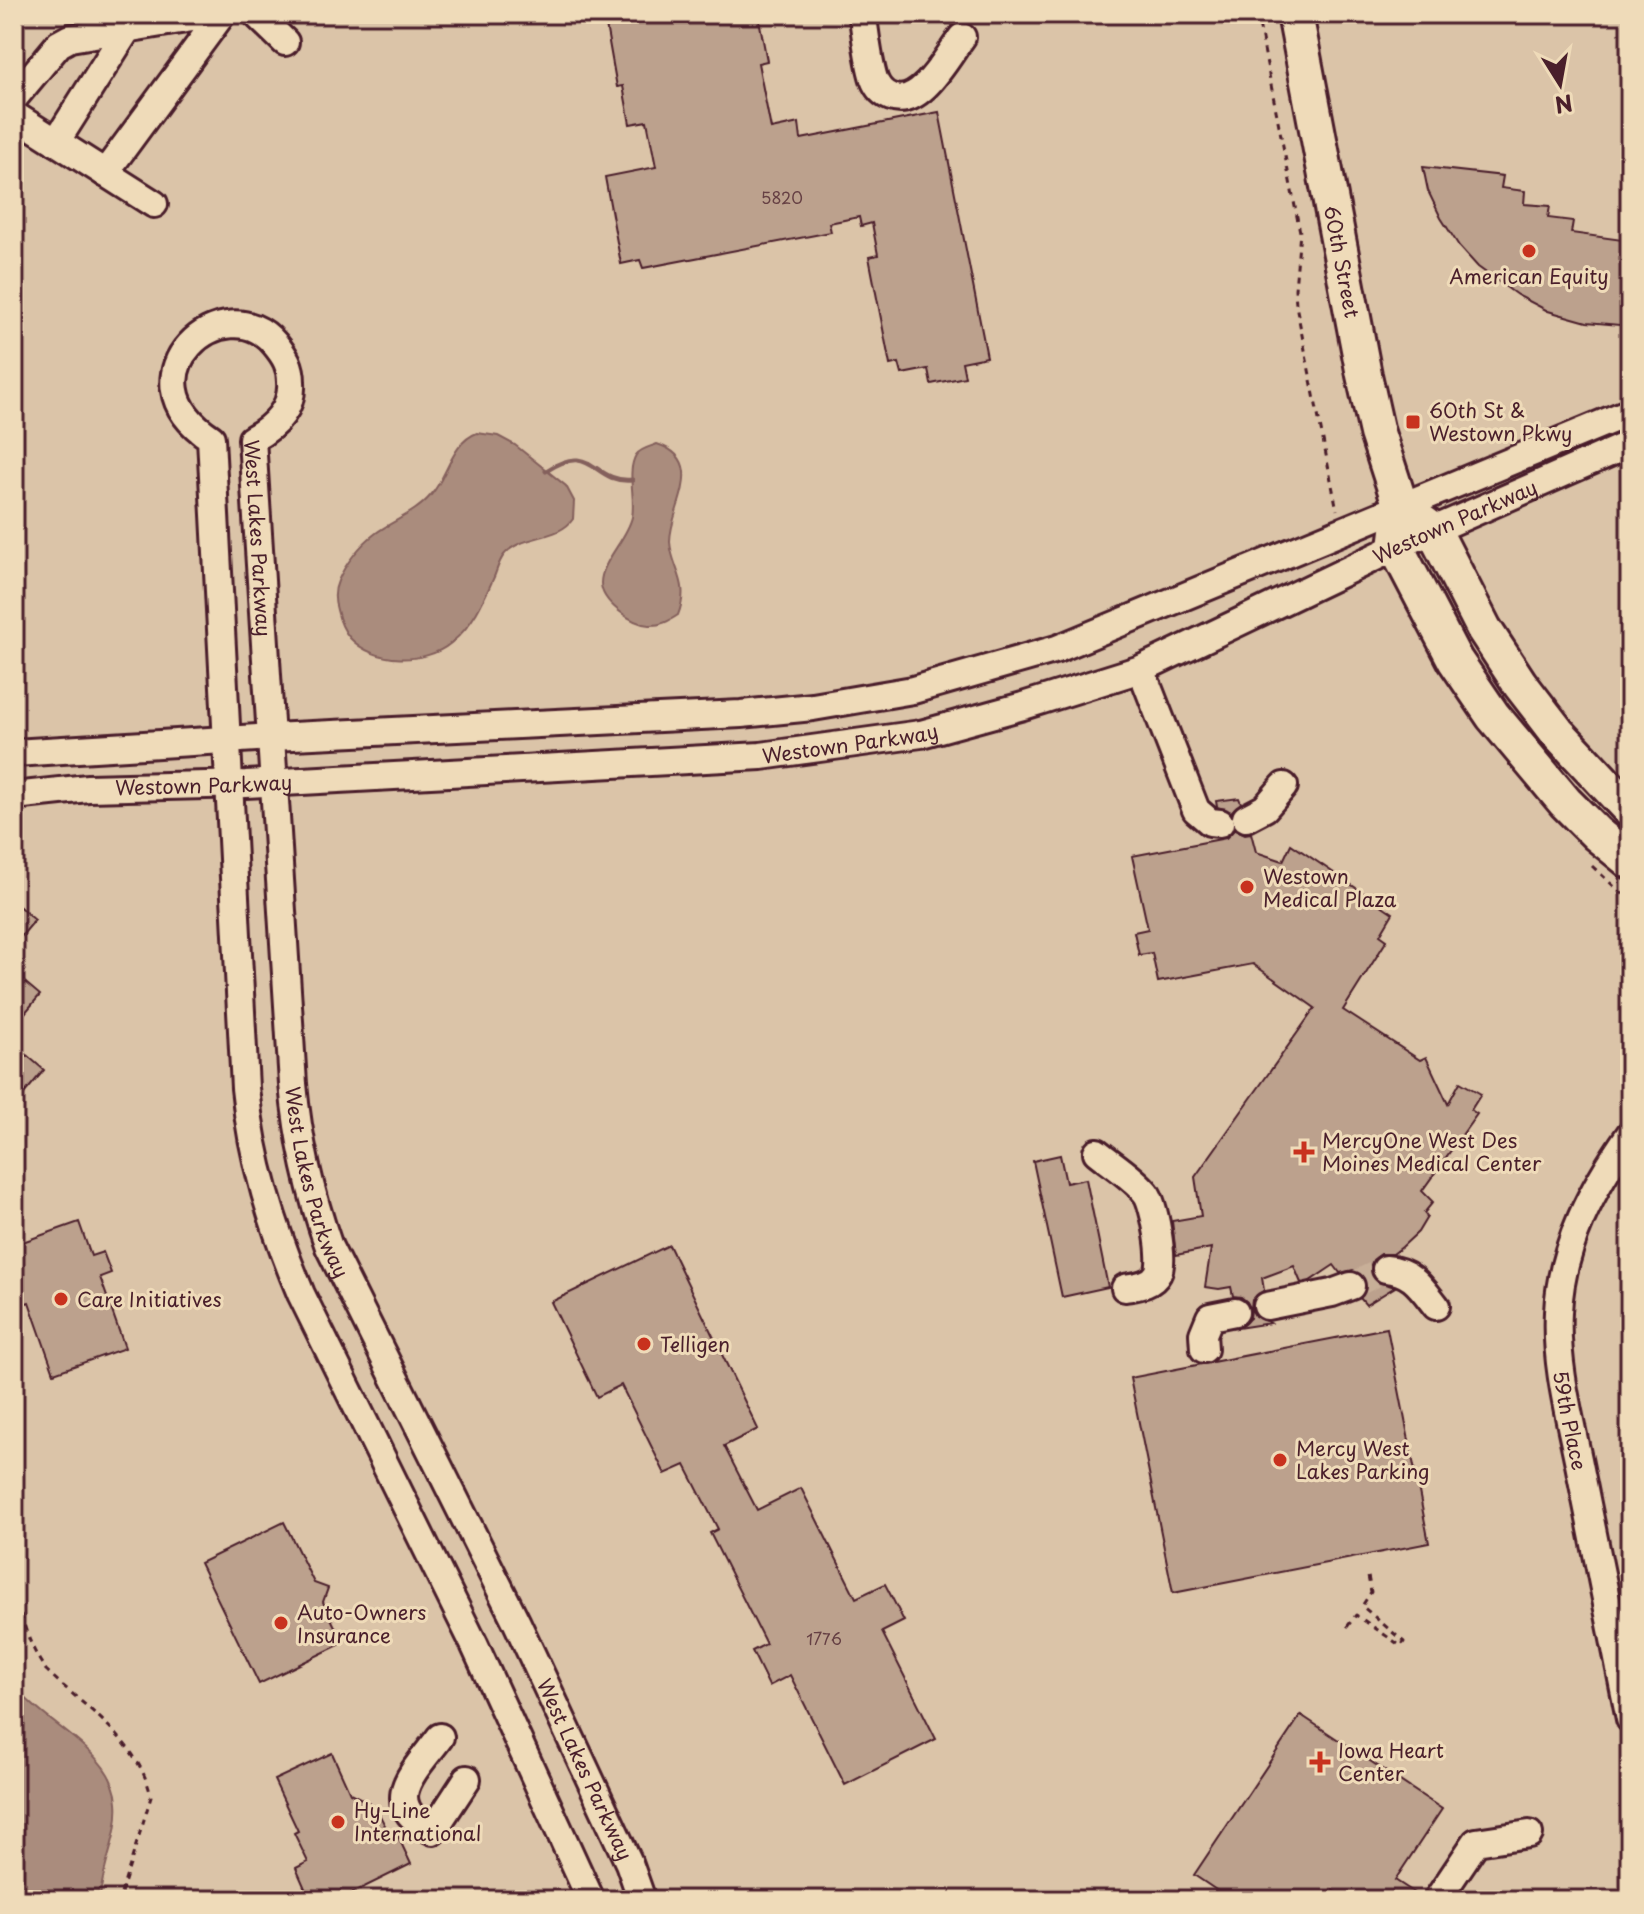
<svg xmlns="http://www.w3.org/2000/svg" width="1644" height="1914" viewBox="0 0 1644 1914" font-family="'Playpen Sans',sans-serif">
<rect width="100%" height="100%" fill="#e8d3b3"/>
<filter id="ink" filterUnits="userSpaceOnUse"><feTurbulence type="fractalNoise" baseFrequency=".0125" numOctaves="2"/><feDisplacementMap in="SourceGraphic" scale="16" xChannelSelector="R" yChannelSelector="G"/><feConvolveMatrix kernelMatrix="1 2 1 2 8 2 1 2 1" color-interpolation-filters="sRGB"/></filter>
<g filter="url(#ink)">
<rect fill="#dbc4a8" x="14" y="14" width="1616" height="1886"/>
<g fill="#aa8c7d" stroke="#84605c" stroke-width="2">
<path d="M477,433L498,436L515,445L566,486L574,501L573,519C558,541 521,534 504,555C499,561 497,570 494,577C483,602 473,625 451,643C425,665 374,664 350,638C344,631 339,619 337,610C334,600 334,590 338,581C345,564 361,544 376,533C394,520 416,513 431,495C447,477 452,442 477,433Z"/>
<path d="M657,444C710,461 669,509 670,542C672,570 691,582 678,615C669,621 660,626 649,625C632,624 601,602 601,583C601,562 627,539 632,517C636,498 626,472 636,455C641,448 650,447 657,444Z"/>
<path d="M14,1684C42,1725 113,1749 117,1802C120,1835 101,1867 100,1900H14Z"/>
</g>
<g fill="none" stroke-linecap="round" stroke-linejoin="round">
<path stroke="#84605c" stroke-width="5" d="M546,471C594,440 592,484 632,480"/>
</g>
<g fill="#bca18d" stroke="#4a1f2b" stroke-width="2">
<path d="M604,14H758L767,61L758,63L771,129L799,123L801,139L939,112L987,357L962,362L965,377L931,384L928,369L902,374L899,363L890,365L869,257L878,255L872,223L861,226L859,217L829,223L831,232L643,268L640,260L621,264L605,177L656,167L647,121L630,124L623,86L617,87Z"/>
<path d="M1423,167L1503,176L1501,188L1525,191L1524,204L1550,206L1548,218L1573,221L1571,233L1630,241V326L1587,322L1548,311L1517,295L1478,267L1459,246L1441,218L1428,191Z"/>
<path d="M1239,798L1241,803L1231,812L1217,807L1216,801Z"/>
<path d="M1235,829L1245,834L1251,833L1256,852L1283,861L1291,844L1393,913L1380,935L1387,940L1343,1010L1420,1060L1426,1057L1448,1104L1460,1082L1481,1094L1471,1110L1477,1114L1422,1191L1433,1202L1424,1213L1427,1217L1418,1232L1402,1247L1393,1254H1381L1373,1260L1370,1267L1375,1281L1395,1287L1366,1305L1360,1298L1367,1288L1366,1280L1361,1273L1353,1270L1340,1273L1334,1265L1310,1281L1301,1283L1294,1266L1262,1278L1264,1290L1252,1300L1251,1308L1255,1316L1270,1323L1238,1328L1250,1318L1251,1310L1247,1302L1241,1297L1233,1296L1231,1287L1219,1289L1205,1287L1211,1248L1176,1255L1172,1221L1201,1216L1195,1177L1315,1008L1253,964L1158,982L1152,953L1139,955L1134,932L1148,929L1132,856L1226,838Z"/>
<path d="M14,902L35,920L14,945Z"/>
<path d="M14,973L40,995L14,1026Z"/>
<path d="M14,1044L44,1070L14,1106Z"/>
<path d="M1060,1155L1066,1183L1086,1179L1108,1287L1062,1297L1033,1161Z"/>
<path d="M79,1222L91,1256L103,1252L111,1273L100,1277L125,1348L54,1373L29,1302L18,1306L14,1295V1282L23,1279L14,1252V1245Z"/>
<path d="M669,1245L758,1429L724,1446L757,1510L801,1488L856,1598L885,1584L904,1621L882,1632L936,1739L845,1785L790,1675L769,1686L752,1651L766,1644L710,1533L718,1529L685,1465L665,1474L621,1385L597,1397L551,1302Z"/>
<path d="M1387,1328L1429,1543L1173,1593L1130,1378Z"/>
<path d="M284,1522L314,1583L328,1588L323,1602L343,1643L259,1684L200,1563Z"/>
<path d="M1301,1715L1442,1809L1395,1880L1421,1897V1900H1347L1331,1889L1324,1900H1231L1194,1875Z"/>
<path d="M332,1753L350,1793L370,1803L378,1812L390,1835L396,1832L411,1864L338,1900H310L296,1868L308,1862L294,1833L298,1831L274,1780Z"/>
</g>
<g fill="none" stroke-linecap="round" stroke-linejoin="round">
<path stroke="#c8af98" stroke-width="26" stroke-dasharray="26 13" stroke-linecap="butt" d="M1351,1286L1386,1269"/>
<g stroke="#4a1f2b" stroke-width="32">
<g id="minor">
<path d="M256,14L285,42"/>
<path d="M863,18C866,37 868,60 874,79C877,87 883,94 891,97C920,109 947,57 962,37"/>
<path d="M14,98L59,44L70,38L217,14"/>
<path d="M14,115L154,204"/>
<path d="M56,142L128,28"/>
<path d="M105,173L222,14"/>
<path d="M1141,669L1196,810L1210,822L1220,823"/>
<path d="M14,753L272,737L741,714L813,707L913,690L1057,649L1630,412"/>
<path id="s1" d="M14,796L88,788L246,784L761,756L921,734L1023,706L1141,669L1413,539L1630,444"/>
<path d="M1246,818L1265,808L1284,786"/>
<path id="s2" d="M1630,1134C1593,1187 1561,1246 1558,1312C1555,1366 1571,1422 1581,1474C1598,1556 1614,1638 1630,1719"/>
<path d="M1097,1152C1113,1165 1133,1177 1146,1193C1154,1203 1165,1261 1158,1273C1152,1285 1137,1286 1125,1288"/>
<path d="M1386,1269C1412,1271 1421,1287 1436,1306"/>
<path d="M1267,1306L1332,1293L1351,1286"/>
<path d="M1204,1349L1203,1334L1210,1317L1235,1312"/>
<path d="M440,1737C415,1771 377,1803 433,1831L467,1779"/>
<path id="s3" d="M591,1900L474,1644L301,1294C273,1227 252,1161 245,1088L211,438C118,377 225,283 275,344C285,356 291,366 291,382C293,409 274,427 252,439L293,1084C298,1141 310,1193 329,1247L517,1623L629,1863L642,1900"/>
<path d="M1437,1900L1476,1842L1529,1834"/>
</g>
</g>
<g stroke="#4a1f2b" stroke-width="40">
<g id="major">
<path id="s4" d="M1295,14L1364,375L1377,433L1401,507L1396,547L1455,660L1493,716L1565,802L1597,834L1630,861"/>
<path d="M1401,507L1434,531L1484,629L1520,684L1557,732L1630,810"/>
</g>
</g>
<g stroke="#4a1f2b" stroke-width="3" stroke-dasharray="6 6" stroke-linecap="butt">
<path d="M1257,14L1300,232L1295,289L1296,305L1337,510"/>
<path d="M1592,866L1630,901"/>
<path d="M14,1579C19,1611 27,1644 46,1670C85,1708 140,1741 151,1797L119,1900"/>
<path d="M1347,1627L1356,1615L1401,1646L1404,1642L1362,1606L1371,1592L1367,1571"/>
</g>
<use href="#minor" stroke="#efdbb9" stroke-width="26"/>
<use href="#major" stroke="#efdbb9" stroke-width="34"/>
</g>
</g>
<g fill="#c8321e" stroke="#efdbb9" stroke-width="3">
<circle cx="1529" cy="251" r="8"/>
<rect x="1405" y="414" width="16" height="16" rx="4"/>
<circle cx="1247" cy="887" r="8"/>
<path d="M1300 1140h8v8h8v8h-8v8h-8v-8h-8v-8h8z"/>
<circle cx="61" cy="1299" r="8"/>
<circle cx="644" cy="1344" r="8"/>
<circle cx="1280" cy="1460" r="8"/>
<circle cx="281" cy="1623" r="8"/>
<path d="M1316 1750h8v8h8v8h-8v8h-8v-8h-8v-8h8z"/>
<circle cx="338" cy="1822" r="8"/>
</g>
<g text-anchor="middle" dominant-baseline="central" stroke-width="6" stroke-linejoin="round" paint-order="stroke">
<g font-size="16" fill="#664044">
<text x="782" y="197">5820</text>
<text x="824" y="1638">1776</text>
</g>
<g font-size="20" fill="#4a1f2b" stroke="#efdbb9">
<text stroke="none"><textPath href="#s4" startOffset="252">60th Street</textPath></text>
<text stroke="none"><textPath href="#s1" startOffset="1486">Westown Parkway</textPath></text>
<text stroke="none"><textPath href="#s3" startOffset="1960">West Lakes Parkway</textPath></text>
<text stroke="none"><textPath href="#s1" startOffset="838">Westown Parkway</textPath></text>
<text stroke="none"><textPath href="#s1" startOffset="190">Westown Parkway</textPath></text>
<text stroke="none"><textPath href="#s3" startOffset="2608">West Lakes Parkway</textPath></text>
<text stroke="none"><textPath href="#s2" startOffset="304">59th Place</textPath></text>
<text stroke="none"><textPath href="#s3" startOffset="3256">West Lakes Parkway</textPath></text>
</g>
<g font-size="20" fill="#4a1f2b" stroke="#efdbb9" text-anchor="start">
<text x="1529" y="276" text-anchor="middle">American Equity</text>
<text x="1429" y="410">60th St &amp;<tspan x="1429" dy="23">Westown Pkwy</tspan></text>
<text x="1263" y="876">Westown<tspan x="1263" dy="23">Medical Plaza</tspan></text>
<text x="1322" y="1140">MercyOne West Des<tspan x="1322" dy="23">Moines Medical Center</tspan></text>
<text x="77" y="1299">Care Initiatives</text>
<text x="660" y="1344">Telligen</text>
<text x="1296" y="1448">Mercy West<tspan x="1296" dy="23">Lakes Parking</tspan></text>
<text x="297" y="1612">Auto-Owners<tspan x="297" dy="23">Insurance</tspan></text>
<text x="1338" y="1750">Iowa Heart<tspan x="1338" dy="23">Center</tspan></text>
<text x="354" y="1810">Hy-Line<tspan x="354" dy="23">International</tspan></text>
</g>
</g>
<rect width="1644" height="1914" fill="none" stroke="#efdbb9" stroke-width="48"/>
<rect x="24" y="24" width="1596" height="1866" fill="none" stroke="#4a1f2b" stroke-width="3" filter="url(#ink)"/>
<g transform="translate(1560 84) rotate(169)" stroke="#efdbb9" stroke-width="6" paint-order="stroke">
<path d="M0-6L14 30L0 20L-14 30Z" fill="#4a1f2b"/>
<text y="-12" font-size="22" font-weight="bold" text-anchor="middle" fill="#4a1f2b">N</text>
</g>
</svg>
